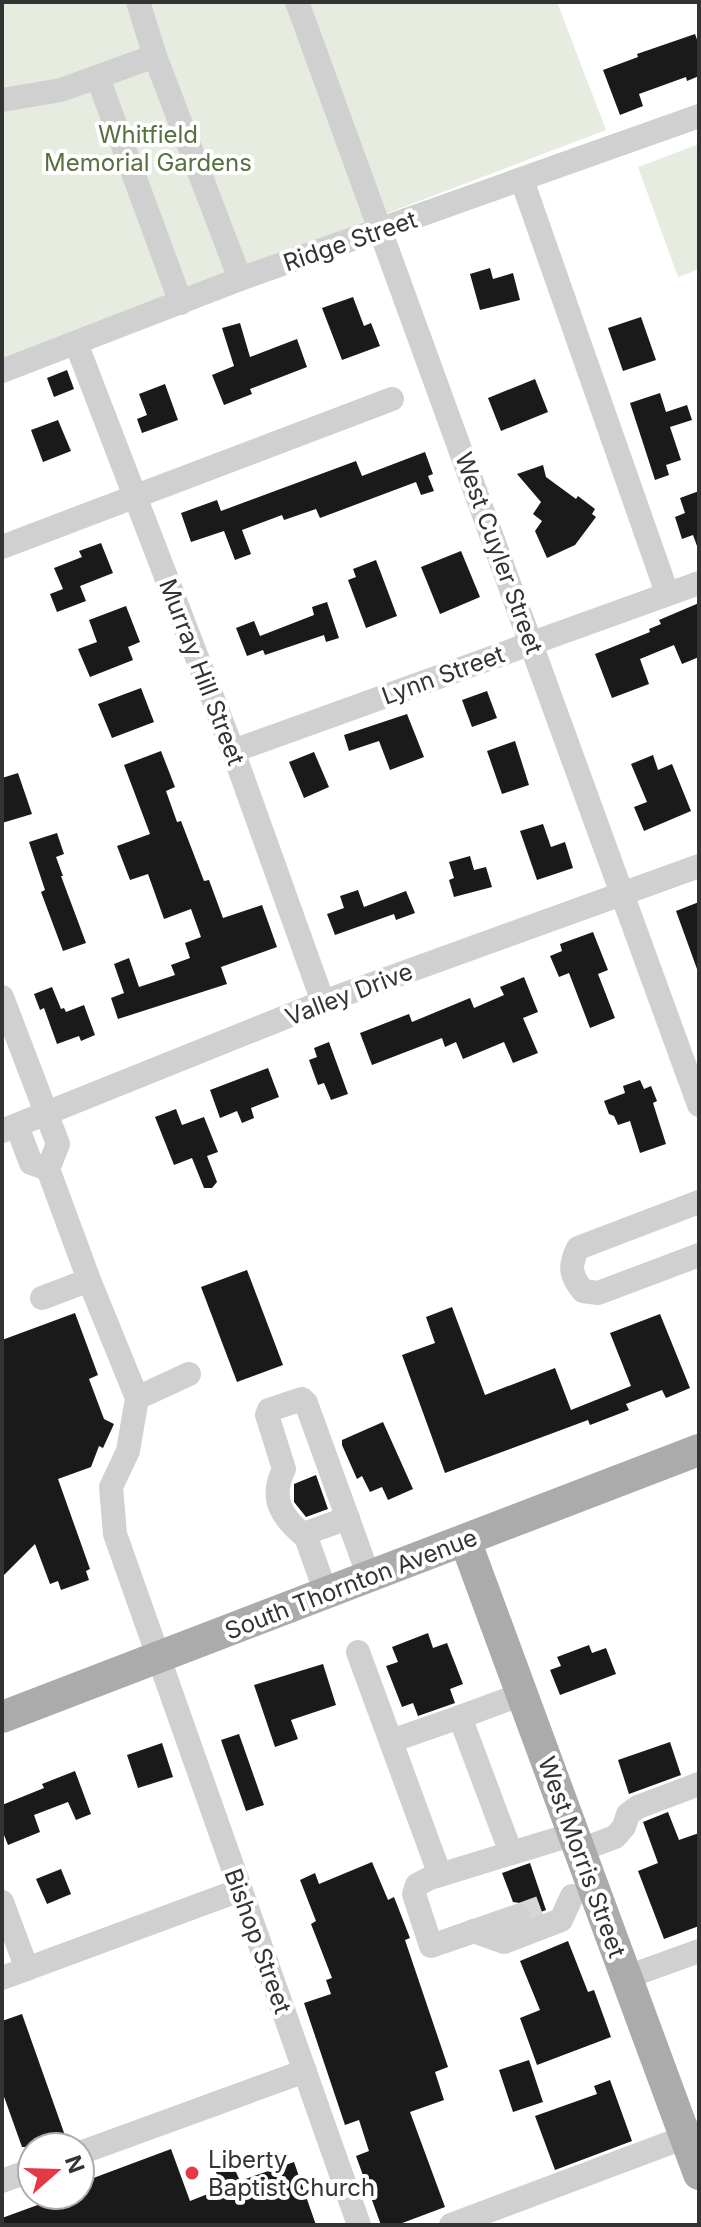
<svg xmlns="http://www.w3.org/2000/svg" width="701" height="2227" viewBox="0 0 701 2227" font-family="Inter,sans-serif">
<rect width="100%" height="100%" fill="#fff"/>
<g fill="#e6ecdf">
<path d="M2,2H557L606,130L2,360Z"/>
<path d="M699,144V269L678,277L638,167Z"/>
</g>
<g fill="#1a1a1a">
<path d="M695,34L699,45V76L687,81L686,77L639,94L643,106L620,115L603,70L638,57L637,54Z"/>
<path d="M490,268L493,279L513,273L520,300L480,310L470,274Z"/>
<path d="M353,297L364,326L371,323L380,346L342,360L322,308Z"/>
<path d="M641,317L656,360L623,371L608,328Z"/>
<path d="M240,323L250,357L297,339L307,367L250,389L252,394L224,405L212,375L234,366L222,328Z"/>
<path d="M67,370L74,389L54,397L47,378Z"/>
<path d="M535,379L548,412L501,431L488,398Z"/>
<path d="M165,384L178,420L142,433L137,419L147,415L139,394Z"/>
<path d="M660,393L666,412L687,405L692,420L670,427L681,460L666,465L669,475L655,480L630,403Z"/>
<path d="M58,420L71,451L43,462L31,430Z"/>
<path d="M425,452L433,474L428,476L434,491L421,495L416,482L320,518L316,509L284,520L282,515L242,530L251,554L235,560L224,531L191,542L181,513L217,500L221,511L356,461L362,476Z"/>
<path d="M543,465L546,477L576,499L578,496L595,509L592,514L596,517L575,545L547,558L535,531L542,521L533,514L541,502L517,474Z"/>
<path d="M699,491V546H697L693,535L682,539L675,517L685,513L680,498Z"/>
<path d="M101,543L113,573L80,586L86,601L57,612L50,594L63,589L54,568L82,557L79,551Z"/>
<path d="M461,551L480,597L440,614L421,567Z"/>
<path d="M376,560L397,616L366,628L348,580L356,577L353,569Z"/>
<path d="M327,602L339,638L326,642L324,635L265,655L263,650L247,656L236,628L254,621L260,636L314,615L312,607Z"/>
<path d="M699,603V657L682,664L674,645L640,659L649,684L612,698L595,654L650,632L649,629L661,624L659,620Z"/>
<path d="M126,606L140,642L128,647L133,660L90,677L78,649L97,642L89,620Z"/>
<path d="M141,688L154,722L112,738L98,704Z"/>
<path d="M487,691L497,718L472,727L462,700Z"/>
<path d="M407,714L424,757L390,770L379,741L349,751L344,735Z"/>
<path d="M515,741L529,785L502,794L487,751Z"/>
<path d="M161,751L175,787L166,791L177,822L181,821L204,881L209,880L223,918L262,905L277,947L221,967L227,984L118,1019L111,998L124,993L114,964L129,958L139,987L175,975L171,965L190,958L185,943L201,937L191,909L164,919L148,874L130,880L117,846L150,834L124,765Z"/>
<path d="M314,752L329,787L304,798L289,762Z"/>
<path d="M653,755L658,770L672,764L691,811L644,831L634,807L647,802L631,764Z"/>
<path d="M18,773L32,814L2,823V778Z"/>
<path d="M543,824L551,847L565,842L573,868L537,880L520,831Z"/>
<path d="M57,833L64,854L56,857L63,876H61L86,943L63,951L41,892L45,890L29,842Z"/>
<path d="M470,856L474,870L486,867L492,887L454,897L449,880L454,878L449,862Z"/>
<path d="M358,890L364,907L406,891L415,913L396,920L394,914L335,935L327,914L344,908L340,896Z"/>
<path d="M699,902V968L697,969L676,911Z"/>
<path d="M593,932L608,970L598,974L615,1018L590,1028L569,973L559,977L550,956L562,951L560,944Z"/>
<path d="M524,977L538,1012L523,1018L538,1053L513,1063L504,1042L463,1059L456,1042L445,1047L442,1038L372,1065L360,1033L409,1014L412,1022L470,998L474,1008L504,995L500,987Z"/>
<path d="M52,987L61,1009L64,1008L66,1012L84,1005L95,1035L81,1041L79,1036L57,1044L44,1008L40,1010L34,994Z"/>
<path d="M329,1042L348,1094L331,1100L324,1083L318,1085L309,1060L317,1057L314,1048Z"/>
<path d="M268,1068L279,1097L251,1108L254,1118L242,1123L237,1111L220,1118L210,1090Z"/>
<path d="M640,1080L644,1089L651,1086L657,1101L653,1103L666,1144L640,1153L630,1121L618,1125L614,1116L609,1114L604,1101L625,1093L623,1086Z"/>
<path d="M176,1109L182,1125L204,1117L218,1152L207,1156L217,1182L212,1188H204L192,1158L174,1165L155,1117Z"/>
<path d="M247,1270L283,1365L237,1382L201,1287Z"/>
<path d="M452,1307L485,1395L555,1368L571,1410L631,1386L610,1333L660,1314L690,1388L666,1398L662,1390L626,1404L629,1410L590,1425L588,1420L445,1473L402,1355L435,1343L426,1317Z"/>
<path d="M75,1313L98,1375L89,1379L104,1419L114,1424L103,1448L99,1446L91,1467L58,1479L90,1569L86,1571L89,1580L61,1590L58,1581L50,1584L35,1544L2,1577V1340Z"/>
<path d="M383,1422L413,1489L388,1500L382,1487L370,1492L362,1476L357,1479L342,1445V1440Z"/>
<path d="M316,1475L328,1509L306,1517L294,1502V1484Z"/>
<path d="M428,1633L433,1648L447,1643L463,1684L450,1689L455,1703L418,1716L413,1703L402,1707L386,1666L398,1662L392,1647Z"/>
<path d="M589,1645L592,1653L606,1648L616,1674L560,1695L550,1670L561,1666L557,1657Z"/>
<path d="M323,1664L336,1705L291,1720L298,1739L275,1747L254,1685Z"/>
<path d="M239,1734L264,1805L246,1811L221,1740Z"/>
<path d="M670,1742L681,1775L629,1794L618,1760Z"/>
<path d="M162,1743L173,1777L138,1788L127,1755Z"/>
<path d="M75,1771L91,1814L76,1820L68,1802L34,1815L40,1832L8,1845L2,1830V1805L44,1788L42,1784Z"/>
<path d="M668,1812L679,1840L699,1833V1926L664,1939L638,1871L658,1863L643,1822Z"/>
<path d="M372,1862L388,1900L394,1897L410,1938L405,1940L448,2067L435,2072L444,2100L410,2112L445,2207L397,2225H381L356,2156L369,2151L359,2120L345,2125L304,2003L331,1994L326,1980L332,1978L311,1924L316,1921L300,1880L315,1873L319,1884Z"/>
<path d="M530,1863L546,1910L533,1915L527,1904L513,1902L502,1873Z"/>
<path d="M61,1869L71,1894L47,1904L36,1879Z"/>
<path d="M568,1941L588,1992L594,1990L611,2037L537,2065L520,2018L540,2010L520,1961Z"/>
<path d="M22,2014L68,2144L67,2147H22L2,2091V2021Z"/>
<path d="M529,2060L543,2102L513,2112L499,2070Z"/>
<path d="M610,2080L632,2141L555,2170L535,2116L597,2094L594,2086Z"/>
<path d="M171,2149L190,2201L223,2188L215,2170L232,2163L240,2181L294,2162L316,2225H2V2218L65,2195H80V2183Z"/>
</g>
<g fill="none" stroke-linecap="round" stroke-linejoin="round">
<path stroke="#d6d6d6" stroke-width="24" stroke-dasharray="24 12" stroke-linecap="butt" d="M518,1916L545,1906"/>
<g stroke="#d0d0d0" stroke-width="24">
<path d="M138,2L155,56L240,279"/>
<path d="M297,2L699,1105"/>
<path d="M98,78L181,303"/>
<path d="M2,100L61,90L155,56"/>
<path d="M522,180L667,593"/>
<path d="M76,343L233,751L323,1002"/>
<path d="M2,371L240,279L699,116"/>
<path d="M2,547L392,399"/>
<path d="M233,751L699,583"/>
<path d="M2,997L58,1144L48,1169L89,1280L137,1398L128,1451L111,1487L115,1534L359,2225"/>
<path d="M17,1126L31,1163L48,1169"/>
<path d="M2,1131L323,1002L699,866"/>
<path d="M699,1202L578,1248C569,1266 570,1275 583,1291L598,1293L699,1255"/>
<path d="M42,1298L89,1280"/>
<path d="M137,1398L189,1374"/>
<path d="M306,1537C282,1518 269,1499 284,1469L267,1415L269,1410L302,1399L306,1403L369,1577"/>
<path d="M326,1593L306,1537L309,1532L348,1518"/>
<path d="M358,1652L440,1875"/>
<path d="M460,1717L522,1694"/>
<path d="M391,1741L460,1717L511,1853"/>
<path d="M580,1850L615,1837L624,1827L628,1814L638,1807L699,1784"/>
<path d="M2,1902L27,1969"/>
<path d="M518,1916L431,1946L414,1894L417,1885L430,1878L574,1834"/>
<path d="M473,1931L504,1942L561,1920L572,1896"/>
<path d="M627,1977L699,1951"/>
<path d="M2,1978L240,1890"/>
<path d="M80,2153L305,2071"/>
<path d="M2,2181L32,2170"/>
<path d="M451,2225L699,2132"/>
</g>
<g stroke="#ababab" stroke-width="32">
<path d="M465,1540L699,2174"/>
<path d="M2,1717L699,1450"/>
</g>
</g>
<circle fill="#e63946" stroke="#fff" stroke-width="3" cx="192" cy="2173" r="8"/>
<g text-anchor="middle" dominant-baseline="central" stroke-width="8" stroke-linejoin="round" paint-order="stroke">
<g font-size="24" fill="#56703f" stroke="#fff">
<text x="148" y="134">Whitfield<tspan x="148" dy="28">Memorial Gardens</tspan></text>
</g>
<g font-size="24" fill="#333" stroke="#fff">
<text transform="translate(350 241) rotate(-19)">Ridge Street</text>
<text transform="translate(499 553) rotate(70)">West Cuyler Street</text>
<text transform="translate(202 672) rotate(69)">Murray Hill Street</text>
<text transform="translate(443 675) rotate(-20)">Lynn Street</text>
<text transform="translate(349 994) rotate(-21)">Valley Drive</text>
<text transform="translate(351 1584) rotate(-21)">South Thornton Avenue</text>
<text transform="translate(582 1857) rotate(70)">West Morris Street</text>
<text transform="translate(258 1941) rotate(70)">Bishop Street</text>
</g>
<g font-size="24" fill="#333" stroke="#fff" text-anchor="start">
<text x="208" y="2159">Liberty<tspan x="208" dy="28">Baptist Church</tspan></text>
</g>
</g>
<rect width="701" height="2227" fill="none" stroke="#333333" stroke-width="8"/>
<g transform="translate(56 2171) rotate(70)"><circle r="38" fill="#ffffff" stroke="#adadad" stroke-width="2"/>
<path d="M0-6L14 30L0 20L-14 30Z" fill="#e63946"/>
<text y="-12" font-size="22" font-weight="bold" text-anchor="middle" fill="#333333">N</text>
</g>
</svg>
